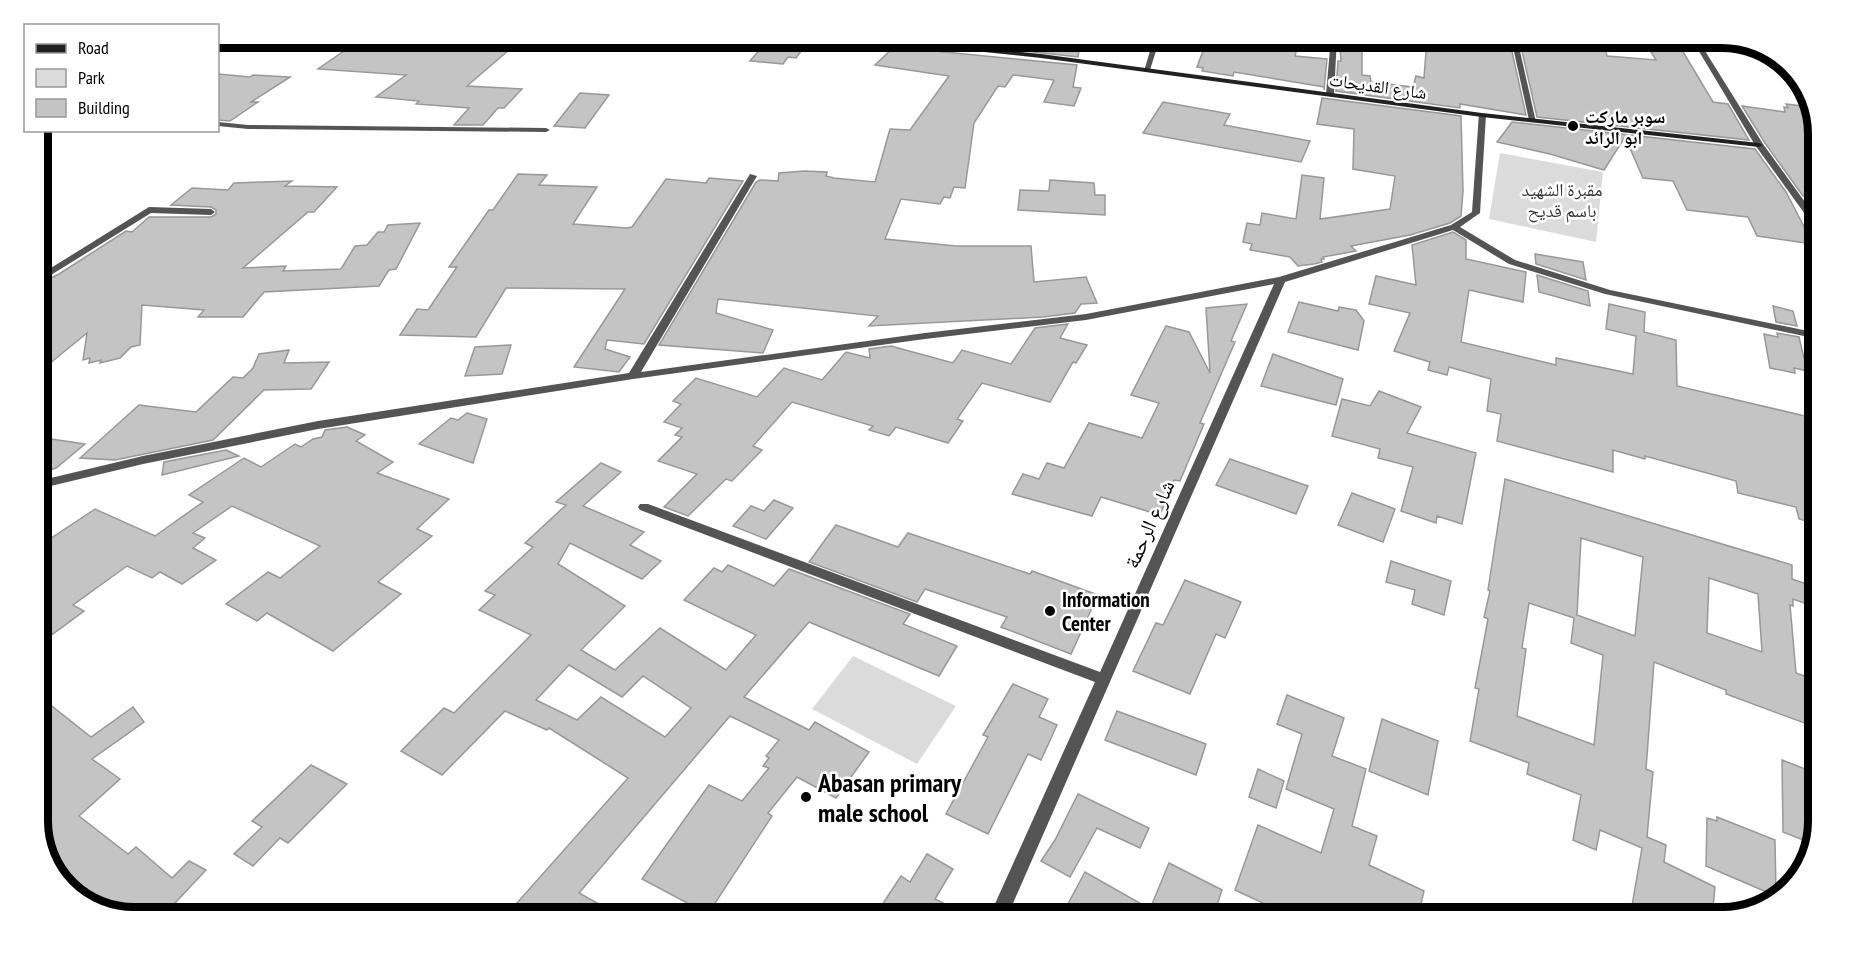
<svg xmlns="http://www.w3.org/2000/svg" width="1856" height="955" viewBox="0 0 1856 955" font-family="'PT Sans Narrow','Noto Naskh Arabic',sans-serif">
<rect width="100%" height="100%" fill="#fff"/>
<g fill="#dbdbdb">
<path d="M1500,153L1603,172L1596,242L1489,219Z"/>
<path d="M853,656L956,706L917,764L812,709Z"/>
</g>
<g fill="#c4c4c4" stroke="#989898" stroke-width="1.5" fill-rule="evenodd">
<path d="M770,38H811L796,58L788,57L783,64L750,61Z"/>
<path d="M921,38H1001L1048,42L1051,38H1081L1078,57L920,39Z"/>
<path d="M1269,38L1294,41L1291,49H1297L1295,56L1327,59L1324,90V87L1234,72L1233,76L1202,71L1203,68L1197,67L1206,43L1262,49Z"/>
<path d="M1427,38H1509L1526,115L1460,104V108L1336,91L1338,61H1341L1340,48L1362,50V75L1370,76L1371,82L1413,87L1416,76L1424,78Z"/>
<path d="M1519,38H1602L1607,56L1656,60L1645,42L1679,45L1713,102L1728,104L1749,140L1537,117Z"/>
<path d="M360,40L510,49L467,86L522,89L504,108H498L483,125H454L469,108L416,104L419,101L376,97L406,75L318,69Z"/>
<path d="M894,47L1077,65L1073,87L1081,88L1074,106L1044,102L1054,80L1013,75L1005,87L998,86L974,123L965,188L954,187L950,198L944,197L940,204L901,199L885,239L956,246H1031L1034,282L1086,277L1097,303L1081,304L1075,313L1043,317L869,326L878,316L718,299L716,313L773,330L763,353L659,345L756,182L760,180L778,181L779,173L804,171L827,172L826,176L834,178L875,182L890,129L910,130L949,76L875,65Z"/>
<path d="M218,74L250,77L253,75L290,77L251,102H258L230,121L218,120Z"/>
<path d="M580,93L609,95L585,128L554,126Z"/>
<path d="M1322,98L1461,116L1463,191L1461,216L1450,223L1410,235L1351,246L1356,251L1323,257L1324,259H1321L1322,262L1314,264L1298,266L1290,257L1250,250L1252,244L1243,242L1247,223L1260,225L1262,213L1296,219L1302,175L1324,178L1320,219L1390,209L1395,176L1353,169L1354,129L1317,124Z"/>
<path d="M1163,102L1230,114L1224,125L1310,141L1301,162L1143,133Z"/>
<path d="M1786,104L1811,107L1818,128V198L1803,196L1765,143L1742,106L1785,112L1784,107L1788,108Z"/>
<path d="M1512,122L1755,149L1786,192L1813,244L1757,236L1748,217L1687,210L1673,181L1643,178L1625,137L1604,170L1550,154L1497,142Z"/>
<path d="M518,174L547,175L539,185L597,187L573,224L627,228L632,227L666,179L706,183L709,178L743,181L644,344L607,340L605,349L630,357L619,372L574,367L625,289L506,288L476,337L400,335L417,309L428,310L457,267H449L489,210H493Z"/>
<path d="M1050,180L1094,183L1095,195H1105V215L1018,210L1020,190L1049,191Z"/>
<path d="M292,181L285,186L337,187L314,212H308L243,268L286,266L283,271L341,269L355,246L367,245L378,232H384L388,225L420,223L396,269L389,270L379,286L264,292L243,317H198L204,310L142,305L140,345L131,347L120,358L100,363L101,360L89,363L90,358L83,360L87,333L38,373V285L59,274L126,231L132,232L149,217H211L216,214V210L211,207L171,205L192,188L228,190L234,183Z"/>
<path d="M1453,232L1466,240V259L1526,272L1523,302L1469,290L1461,342L1556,365V358L1633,374L1636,336L1606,329L1609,304L1645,312L1644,332L1676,340L1677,386L1818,419V524L1799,519L1796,507L1738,493L1736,481L1645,456V459L1613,450V472L1497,441L1501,414L1487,411L1491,379L1449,367L1447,375L1428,370L1430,362L1394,351L1410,313L1369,304L1376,276L1416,285L1412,245Z"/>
<path d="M1535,254L1583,262L1586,280L1536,264Z"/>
<path d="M1537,275L1588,291L1590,306L1539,292Z"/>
<path d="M1299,302L1338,311L1339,307L1356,310L1364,321L1358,350L1288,332Z"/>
<path d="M1247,304L1231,341L1235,342L1200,423L1204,424L1180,481L1174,480L1160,515L1101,497L1092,516L1012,494L1023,474L1039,479L1047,463L1064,468L1089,423L1142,438L1159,403L1131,395L1166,326L1189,332L1210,373L1206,308Z"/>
<path d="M1773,306L1793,311L1797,326L1776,322Z"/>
<path d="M1068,324L1060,338L1087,345L1076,363L1073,362L1050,402L982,383L957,419L963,421L948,443L896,427L889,436L869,430L873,426L792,402L753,446L762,450L732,481L726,479L688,516L664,507L697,474L658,461L682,437L675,435L682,428L664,422L681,404L673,401L696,378L757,397L784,368L822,380L846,352L870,358L869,349L891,346L953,363L962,350L1011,364L1035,328Z"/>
<path d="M1777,333L1799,337L1807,371L1794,368L1795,373L1770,368L1764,334L1778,337Z"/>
<path d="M511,345L502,374L465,376L475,347Z"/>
<path d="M289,350L284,363L329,362L311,389L264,390L213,440L115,460L80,458L139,405L196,412L233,377L243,378L253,368L259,354Z"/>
<path d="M1273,354L1343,379L1336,405L1261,386Z"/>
<path d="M1379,391L1421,407L1407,433L1476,453L1462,524L1437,516L1436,523L1401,511L1413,467L1378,458L1380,449L1332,436L1342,399L1370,406Z"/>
<path d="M467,413L487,419L473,463L419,444L451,418L458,420Z"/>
<path d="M347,427L365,435L356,441L393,462L377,473L449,499L417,529L432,536L378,582L401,594L333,651L267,613L257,621L226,604L268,572L280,578L320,546L232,506L193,533L205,538L193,548L216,560L182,584L160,572L152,578L127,566L73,605L84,611L38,645V547L95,509L155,536L203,502L189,495L244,458L261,467L295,444L301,447L313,439L322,437L325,430Z"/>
<path d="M38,437L85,444L56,468L38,474Z"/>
<path d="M226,450L239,456L162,475L164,462Z"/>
<path d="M1230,459L1308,486L1296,514L1216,485Z"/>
<path d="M601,463L621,472L583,506L644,532L630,545L661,561L642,579L570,543L558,564L625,606L581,650L615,670L660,628L726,670L756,635L684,600L714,568L722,572L728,565L774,586L789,569L910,614L903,624L957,646L939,676L809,622L744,697L809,730L815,722L869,752L836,798L797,777L768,813L772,816L708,914L642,879L709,785L742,801L769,768L763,766L769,758L766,756L779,740L730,716L579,893L624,918H536L516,904L628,778L549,728L547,730L505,711L442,775L401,751L444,708L454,713L531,635L479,610L495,595L485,591L533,547L525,543L566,505L556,502ZM569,665L622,697L643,676L691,708L665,737L601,697L577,720L536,700Z"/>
<path d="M1505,479L1792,565V579L1818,588V608L1793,599V606L1790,605L1796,673L1818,681V728L1726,694V690L1654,662L1646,769L1653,772L1647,837L1666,845L1664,862L1715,887L1712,917H1630L1642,848L1600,830L1596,850L1573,840L1581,795L1527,774L1529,763L1470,741L1479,689L1475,688L1488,619L1484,617L1490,591L1488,590ZM1581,538L1643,557L1635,636L1577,615ZM1709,578L1758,594L1762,652L1707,633ZM1529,603L1574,618L1571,643L1603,655L1594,745L1517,716L1526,649L1522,648Z"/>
<path d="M1352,493L1395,509L1383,542L1338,525Z"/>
<path d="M774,500L793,508L766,539L733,526L751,506L764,511Z"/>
<path d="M836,525L898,547L908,533L1030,574L1032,571L1098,595L1071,654L1001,627L1007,617L925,589L917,602L809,562Z"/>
<path d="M1391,561L1451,581L1444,615L1412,604L1415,590L1386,582Z"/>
<path d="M1185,580L1241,602L1225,638L1216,634L1190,694L1133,671L1156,623L1163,625Z"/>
<path d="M1013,684L1048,699L1039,717L1057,725L1041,760L1028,754L988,834L946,814L988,737L983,735Z"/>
<path d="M38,695L91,737L133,707L144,722L92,759L120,779L79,816L128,854L136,847L172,878L189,861L206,870L161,918H134L91,907L54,875L38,828Z"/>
<path d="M1287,695L1344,718L1332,756L1366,769L1352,826L1377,836L1369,865L1424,891L1418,917H1293L1235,890L1258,825L1321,853L1334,809L1286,789L1302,734L1277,724Z"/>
<path d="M1117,711L1206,744L1196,775L1105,740Z"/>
<path d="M1382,719L1438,741L1428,795L1369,771Z"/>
<path d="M1782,760L1818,774V821L1813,844L1783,832Z"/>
<path d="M311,765L347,784L288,843L280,838L253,866L234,854L262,827L252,821Z"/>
<path d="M1258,769L1284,781L1276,808L1249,797Z"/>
<path d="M1078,794L1149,828L1140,848L1097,828L1070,877L1041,861L1055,840Z"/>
<path d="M1717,817L1775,840L1776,896L1706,866L1707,818L1717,821Z"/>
<path d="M927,854L953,869L935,899L945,904L937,917H874L901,876L910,882Z"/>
<path d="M1169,863L1222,890L1213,917H1061L1085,872L1150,909Z"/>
</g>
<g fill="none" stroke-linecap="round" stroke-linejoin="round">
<g fill="#545454" fill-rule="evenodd">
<path d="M1154,38H1160L1150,70L1144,71Z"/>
<path d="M1331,38H1337L1334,94L1330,96L1326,94Z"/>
<path d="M1511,38H1517L1536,122L1529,120Z"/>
<path d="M1691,38H1697L1763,144L1818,220V229L1815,228L1755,145Z"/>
<path d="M1479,113L1486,115L1480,213L1460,227L1515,260L1610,290L1818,333V339L1605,294L1509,264L1453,230L1285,282L1007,917H989L1095,682L640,510L638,507L640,504H648L1100,672L1274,284L1086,320L925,339L633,379L318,429L143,464L38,489V481L143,456L318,421L629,373L750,174L757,176L641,372L925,333L1086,314L1279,277L1451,225L1472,212Z"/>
<path d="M218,122L248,125L546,128L550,130L546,132L248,129L218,126Z"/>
<path d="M149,207L211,209L215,212L211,215L151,213L38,283V276Z"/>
</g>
<path fill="#212121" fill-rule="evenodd" d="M867,38H884L1041,54L1482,113L1759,143L1763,145L1759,147L1482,117L1041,58L870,40Z"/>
</g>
<g fill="#000" stroke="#fff" stroke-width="2">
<circle cx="1573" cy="126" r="6"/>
<circle cx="1050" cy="611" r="6"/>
<circle cx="806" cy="797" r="6"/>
</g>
<g text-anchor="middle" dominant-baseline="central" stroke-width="5" stroke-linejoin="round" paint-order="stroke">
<g font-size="18" fill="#000" stroke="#fff">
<text transform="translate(1378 86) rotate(8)">شارع القديحات</text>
</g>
<g font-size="18" font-weight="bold" fill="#000" stroke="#fff" text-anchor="start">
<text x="1585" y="116">سوبر ماركت<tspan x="1585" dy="21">ابو الرائد</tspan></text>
</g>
<g font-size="18" fill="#323232" stroke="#fff">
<text x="1562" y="189">مقبرة الشهيد<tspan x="1562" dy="21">باسم قديح</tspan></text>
</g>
<g font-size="21" fill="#000" stroke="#fff">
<text transform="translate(1149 524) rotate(-66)">شارع الرحمة</text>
</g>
<g font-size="21" font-weight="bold" fill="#000" stroke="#fff" text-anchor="start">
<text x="1062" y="599">Information<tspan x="1062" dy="24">Center</tspan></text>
</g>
<g font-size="26" font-weight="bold" fill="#000" stroke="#fff" text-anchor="start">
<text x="818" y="782">Abasan primary<tspan x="818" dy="30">male school</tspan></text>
</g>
</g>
<path d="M0 0H1856V955H0ZM134 48H1722A86 86 0 0 1 1808 134V821A86 86 0 0 1 1722 907H134A86 86 0 0 1 48 821V134A86 86 0 0 1 134 48Z" fill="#fff" fill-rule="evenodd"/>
<path fill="none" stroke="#000" stroke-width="8" d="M134 48H1722A86 86 0 0 1 1808 134V821A86 86 0 0 1 1722 907H134A86 86 0 0 1 48 821V134A86 86 0 0 1 134 48Z"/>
<rect x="24" y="24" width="195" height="108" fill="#ffffff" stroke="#999999" stroke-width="1.5"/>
<rect x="36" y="44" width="30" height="9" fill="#212121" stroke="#999999" stroke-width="1.5"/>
<text x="78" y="54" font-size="18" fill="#000000">Road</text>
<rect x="36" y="69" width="30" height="18" fill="#dbdbdb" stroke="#999999" stroke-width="1.5"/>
<text x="78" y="84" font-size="18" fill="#000000">Park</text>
<rect x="36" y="99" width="30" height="18" fill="#c4c4c4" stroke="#999999" stroke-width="1.5"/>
<text x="78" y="114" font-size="18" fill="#000000">Building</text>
</svg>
